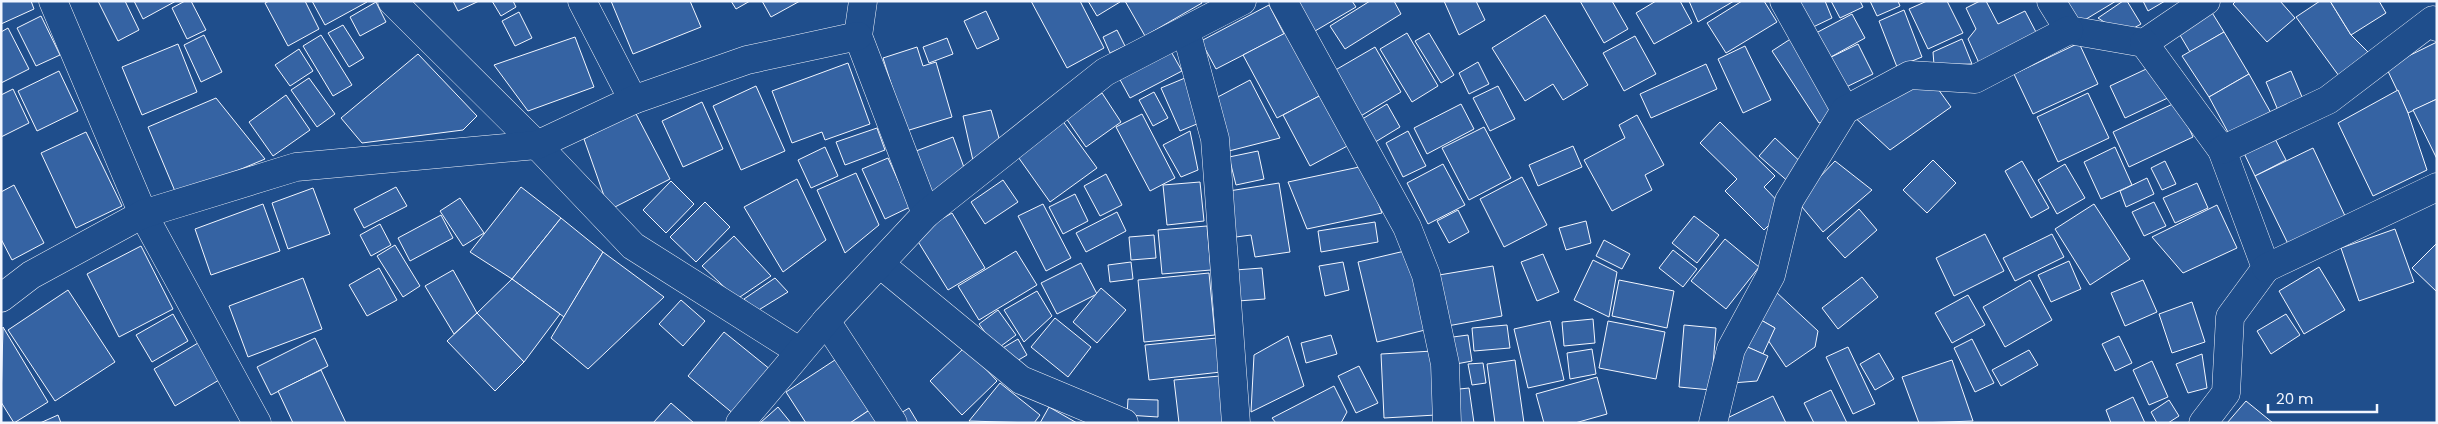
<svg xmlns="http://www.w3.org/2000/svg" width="2438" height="424" viewBox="0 0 2438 424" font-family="Poppins,sans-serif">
<rect width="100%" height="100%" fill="#1f4e8c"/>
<g fill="#3563a3" stroke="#f2f6ff">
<path d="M1,1H31L34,9L1,24Z"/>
<path d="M98,1H125L139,30L118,41Z"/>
<path d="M134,1H176L143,19Z"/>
<path d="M185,1H191L206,30L187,39L172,8Z"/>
<path d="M269,1H305L319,29L288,46L265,3Z"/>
<path d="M312,1H366L367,2L325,25Z"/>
<path d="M453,1H479L458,11Z"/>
<path d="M492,1H513L516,7L501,16Z"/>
<path d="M611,1H690L701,27L633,54Z"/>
<path d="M731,1H750L736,9Z"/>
<path d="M762,1H800L771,17Z"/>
<path d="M1031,1H1080L1104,48L1067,68Z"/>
<path d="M1088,1H1119L1120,2L1097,16Z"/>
<path d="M1125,1H1201L1202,3L1145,36Z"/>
<path d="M1297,1H1352L1356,7L1315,31Z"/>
<path d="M1370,1H1394L1401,14L1345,49L1330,26Z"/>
<path d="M1444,1H1476L1485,20L1459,35Z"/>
<path d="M1580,1H1612L1628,29L1604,43Z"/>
<path d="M1656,1H1680L1692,23L1654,44L1636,13Z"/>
<path d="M1689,1H1734L1698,22Z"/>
<path d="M1742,1H1764L1777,22L1726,53L1707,23Z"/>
<path d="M1799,1H1825L1832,18L1811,28Z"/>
<path d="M1831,1H1860L1863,7L1840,18Z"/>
<path d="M1870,1H1898L1900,6L1877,16Z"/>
<path d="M1927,1H1947L1963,33L1928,49L1909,9Z"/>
<path d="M1980,1H1986L1998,24L2025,11L2037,34L1979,63L1968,39L1976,29L1966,8Z"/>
<path d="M2065,1H2116L2078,24Z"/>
<path d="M2123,1H2127L2141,24L2123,34L2098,18Z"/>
<path d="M2143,1H2165L2148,11Z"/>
<path d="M2236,1H2280L2295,18L2267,42L2233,4Z"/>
<path d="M2320,1H2330L2351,35L2368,52L2339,76L2296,17Z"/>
<path d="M2330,1H2379L2386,13L2351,35Z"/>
<path d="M376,2L386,22L360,36L350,17Z"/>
<path d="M1269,5L1284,34L1216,69L1201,41Z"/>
<path d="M1904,10L1922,57L1897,67L1879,21Z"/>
<path d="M986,11L999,39L977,49L964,21Z"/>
<path d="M2211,11L2224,32L2190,52L2177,30Z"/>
<path d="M519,12L532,38L515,46L502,21Z"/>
<path d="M1852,14L1865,38L1829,58L1816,33Z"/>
<path d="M1545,15L1588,85L1563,100L1553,84L1525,101L1492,48Z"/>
<path d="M41,16L60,55L36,66L17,28Z"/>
<path d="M343,25L364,58L349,67L328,33Z"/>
<path d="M8,28L29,69L1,83V32Z"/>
<path d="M1117,30L1125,46L1110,53L1103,37Z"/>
<path d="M1291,30L1325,93L1277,118L1243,55Z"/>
<path d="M2224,32L2249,74L2209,97L2182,56Z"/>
<path d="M1407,33L1438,86L1412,102L1380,49Z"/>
<path d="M1429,33L1454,75L1441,83L1415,41Z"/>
<path d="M204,35L222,72L201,82L184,45Z"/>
<path d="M321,35L352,85L333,96L303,46Z"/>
<path d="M1635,36L1656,74L1624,91L1603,53Z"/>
<path d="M575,37L594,87L528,111L494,65Z"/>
<path d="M947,38L953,54L929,63L923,47Z"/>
<path d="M1792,38L1819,71L1831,119L1819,123L1772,51Z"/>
<path d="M1962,39L1972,64L1934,65L1933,52Z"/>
<path d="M2437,42V99L2408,113L2386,67Z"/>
<path d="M2079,43L2098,84L2033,114L2014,74Z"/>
<path d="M178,44L197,92L142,115L122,67Z"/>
<path d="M1858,44L1873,74L1838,91L1823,61Z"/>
<path d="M1745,46L1771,100L1743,113L1718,59Z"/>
<path d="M917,47L923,66L936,62L952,117L906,131L883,58Z"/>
<path d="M1375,47L1401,92L1359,117L1332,72Z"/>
<path d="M1169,48L1182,71L1130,98L1118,76Z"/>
<path d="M299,49L313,71L290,86L275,65Z"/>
<path d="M418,54L477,116L463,130L362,143L341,118Z"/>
<path d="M1478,62L1489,84L1469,94L1459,73Z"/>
<path d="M848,63L870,124L825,140L822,132L792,143L772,91Z"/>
<path d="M1706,64L1717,89L1651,118L1640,94Z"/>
<path d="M2157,64L2172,96L2125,118L2110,86Z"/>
<path d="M59,71L78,111L37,131L18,91Z"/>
<path d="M2291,71L2305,104L2280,115L2266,82Z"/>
<path d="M2249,74L2271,113L2230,136L2209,97Z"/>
<path d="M309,78L335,114L317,127L291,90Z"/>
<path d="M1185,78L1204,121L1180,131L1161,88Z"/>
<path d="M1250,80L1280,138L1229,151L1214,99Z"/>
<path d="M1933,82L1951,107L1890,150L1850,113L1913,85Z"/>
<path d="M756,86L785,151L741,170L713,106Z"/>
<path d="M1498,86L1515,119L1490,131L1473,98Z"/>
<path d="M13,89L29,123L1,137V95Z"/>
<path d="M2398,90L2408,113L2427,170L2373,196L2338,123Z"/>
<path d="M1154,92L1168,118L1153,126L1139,100Z"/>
<path d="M1102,93L1121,122L1086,147L1066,118Z"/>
<path d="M1325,93L1351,144L1310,166L1283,115Z"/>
<path d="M2088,93L2109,138L2058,162L2037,117Z"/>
<path d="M286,95L310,130L273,156L249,122Z"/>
<path d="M216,98L265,159L177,196L148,127Z"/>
<path d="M2437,99V159L2413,110Z"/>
<path d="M702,102L723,149L683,167L662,121Z"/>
<path d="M2177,102L2193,137L2129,167L2113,132Z"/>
<path d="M1387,104L1400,127L1372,144L1359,121Z"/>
<path d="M1461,104L1474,129L1427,154L1414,128Z"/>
<path d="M991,110L1001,145L974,165L963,116Z"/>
<path d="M635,112L670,179L609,210L584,139Z"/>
<path d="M1142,114L1175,178L1150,191L1116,127Z"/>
<path d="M1637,115L1664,165L1645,175L1652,190L1612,211L1584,160L1625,138L1619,125Z"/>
<path d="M1062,120L1097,168L1050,202L1016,154Z"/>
<path d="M1720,122L1775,176L1764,187L1785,209L1764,230L1725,191L1737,179L1700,143Z"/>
<path d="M1484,127L1511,178L1469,200L1442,148Z"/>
<path d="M877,128L885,150L845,165L836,142Z"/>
<path d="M1190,131L1198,170L1181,177L1163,145Z"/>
<path d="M1408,131L1426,166L1403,177L1386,143Z"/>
<path d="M86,132L122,206L76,228L41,153Z"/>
<path d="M2273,135L2286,160L2255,176L2242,149Z"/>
<path d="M953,137L966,173L933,194L916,151Z"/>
<path d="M1775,138L1806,167L1791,184L1759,156Z"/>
<path d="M1573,146L1582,167L1538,186L1529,165Z"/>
<path d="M825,147L838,176L811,188L798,160Z"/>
<path d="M2115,147L2132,185L2101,199L2084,162Z"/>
<path d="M2313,148L2346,218L2289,246L2255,176Z"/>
<path d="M1258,151L1264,179L1236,185L1229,157Z"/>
<path d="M888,158L910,207L885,219L862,169Z"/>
<path d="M1933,160L1956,183L1927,213L1903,190Z"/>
<path d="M1835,161L1872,190L1823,232L1797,201Z"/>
<path d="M2022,161L2049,208L2031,218L2005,171Z"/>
<path d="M2165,161L2176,184L2162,190L2151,168Z"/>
<path d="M1443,164L1465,205L1428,224L1407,183Z"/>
<path d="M2065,164L2085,198L2057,214L2038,180Z"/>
<path d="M1364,166L1382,213L1307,229L1288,182Z"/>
<path d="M856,173L879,225L845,253L817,190Z"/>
<path d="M1106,174L1122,205L1100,216L1084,186Z"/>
<path d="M1522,177L1547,225L1504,247L1480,199Z"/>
<path d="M2147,178L2154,194L2126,207L2120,191Z"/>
<path d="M797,179L826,240L783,272L744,207Z"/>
<path d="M1003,180L1018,202L985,224L971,202Z"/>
<path d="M671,181L694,204L666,233L643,210Z"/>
<path d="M1200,182L1204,221L1167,225L1163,185Z"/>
<path d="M1279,183L1290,252L1255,257L1251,235L1236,237L1229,191Z"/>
<path d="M2197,183L2208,208L2175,223L2163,198Z"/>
<path d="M14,185L44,243L12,260L1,239V192Z"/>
<path d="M396,187L407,206L364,228L354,209Z"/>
<path d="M521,187L561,218L512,279L470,252Z"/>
<path d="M313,188L330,234L288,249L272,203Z"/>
<path d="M1075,194L1088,221L1063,234L1049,207Z"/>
<path d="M460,198L484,233L463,246L440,211Z"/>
<path d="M705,202L730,227L696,262L670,237Z"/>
<path d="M2154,202L2166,226L2144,236L2132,212Z"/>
<path d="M263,204L280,251L211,275L195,229Z"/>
<path d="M1043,204L1071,258L1046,271L1018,216Z"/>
<path d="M2094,204L2130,259L2090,285L2055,229Z"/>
<path d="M2217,205L2237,248L2183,273L2152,237Z"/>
<path d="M1859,209L1877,230L1845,258L1827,238Z"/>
<path d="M1458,210L1469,232L1449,243L1437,221Z"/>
<path d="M1117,212L1126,231L1086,252L1076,233Z"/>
<path d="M952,213L985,268L948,290L914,235Z"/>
<path d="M441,215L453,238L410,261L398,238Z"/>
<path d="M1694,216L1719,235L1697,263L1672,243Z"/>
<path d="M561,218L603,252L564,317L512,279Z"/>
<path d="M1586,221L1591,243L1566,250L1559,228Z"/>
<path d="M1375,222L1378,242L1321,252L1318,231Z"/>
<path d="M380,224L391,245L371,256L360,235Z"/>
<path d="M1207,226L1211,270L1162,274L1158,230Z"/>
<path d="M2395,229L2414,282L2359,301L2341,248Z"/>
<path d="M1985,234L2004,271L1954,296L1936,258Z"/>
<path d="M2052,234L2064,257L2015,281L2003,258Z"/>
<path d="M1154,235L1156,258L1131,260L1129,237Z"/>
<path d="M734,236L771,276L737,299L702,266Z"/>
<path d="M1725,239L1759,267L1726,309L1691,281Z"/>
<path d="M1604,240L1630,254L1622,269L1596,256Z"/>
<path d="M2437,243V292L2412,268Z"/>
<path d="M395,245L420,286L403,297L377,256Z"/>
<path d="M141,246L173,309L119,337L87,274Z"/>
<path d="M1409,250L1429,329L1377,342L1358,262Z"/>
<path d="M1673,250L1697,269L1683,287L1659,268Z"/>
<path d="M1016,251L1037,285L979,320L958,286Z"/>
<path d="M603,252L664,297L588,369L551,338Z"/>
<path d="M1543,254L1559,292L1537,301L1521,262Z"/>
<path d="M1593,260L1617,272L1609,317L1574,300Z"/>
<path d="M2069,261L2081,289L2051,302L2038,275Z"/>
<path d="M1131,262L1133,279L1110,282L1108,265Z"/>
<path d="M1343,262L1349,290L1325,296L1319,266Z"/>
<path d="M1081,263L1097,294L1057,314L1041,283Z"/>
<path d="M1493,266L1502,316L1442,327L1433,276Z"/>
<path d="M2319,267L2345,310L2304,334L2279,291Z"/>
<path d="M379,268L397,300L367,316L349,285Z"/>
<path d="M1262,268L1265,299L1238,301L1235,270Z"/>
<path d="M453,270L477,313L454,334L425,286Z"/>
<path d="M1209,273L1215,335L1144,342L1138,280Z"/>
<path d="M1862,277L1878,297L1838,329L1822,308Z"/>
<path d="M303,278L322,329L248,357L229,306Z"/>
<path d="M775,278L788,292L757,311L744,299Z"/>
<path d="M512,279L560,314L524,362L477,313Z"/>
<path d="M1619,280L1674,291L1667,328L1612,316Z"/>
<path d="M2030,280L2052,320L2005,347L1983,307Z"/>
<path d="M2143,280L2157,312L2125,326L2111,293Z"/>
<path d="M1101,288L1126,310L1097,343L1073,322Z"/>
<path d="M68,290L115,362L55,401L8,330Z"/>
<path d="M1037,291L1052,316L1024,342L1004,310Z"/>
<path d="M1775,291L1818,331L1815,347L1786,367L1768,340L1775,328L1754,316Z"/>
<path d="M1968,295L1985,325L1952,343L1935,313Z"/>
<path d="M681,300L705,321L683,346L659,324Z"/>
<path d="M2192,302L2205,342L2172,353L2159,314Z"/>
<path d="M998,310L1016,335L997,349L979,324Z"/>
<path d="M477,313L524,362L495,391L447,341Z"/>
<path d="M173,314L188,341L152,362L136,335Z"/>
<path d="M2286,314L2300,335L2271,354L2257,331Z"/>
<path d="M1754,316L1775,328L1763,354L1743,345Z"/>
<path d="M1055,318L1091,347L1068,377L1031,347Z"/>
<path d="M1593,319L1595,343L1564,346L1562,322Z"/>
<path d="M1550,321L1564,380L1528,388L1514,329Z"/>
<path d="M1608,321L1665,332L1656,379L1599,368Z"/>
<path d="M1507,325L1510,348L1474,351L1472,328Z"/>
<path d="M1684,325L1716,328L1711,390L1679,387Z"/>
<path d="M3,327L48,402L14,423L1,402Z"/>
<path d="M724,332L771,370L735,415L688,376Z"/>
<path d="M1331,335L1337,354L1306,363L1301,343Z"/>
<path d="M1468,335L1472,361L1456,364L1453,337Z"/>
<path d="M1288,336L1304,386L1251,412L1254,355Z"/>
<path d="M2119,336L2132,363L2115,371L2102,344Z"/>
<path d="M315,338L328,366L271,395L257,367Z"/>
<path d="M1217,338L1221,372L1149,380L1145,345Z"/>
<path d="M1018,339L1027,355L1010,365L1001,349Z"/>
<path d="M1972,339L1994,383L1975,392L1954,348Z"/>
<path d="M198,343L219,380L175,406L154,369Z"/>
<path d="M1743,345L1768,356L1757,381L1732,383Z"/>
<path d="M965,347L997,381L962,415L930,381Z"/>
<path d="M1848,347L1875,404L1853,414L1826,357Z"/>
<path d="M1592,349L1596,374L1570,379L1567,353Z"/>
<path d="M2029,350L2038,365L2001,386L1992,370Z"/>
<path d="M1433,351L1436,415L1384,418L1381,354Z"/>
<path d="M1879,353L1894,379L1875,390L1860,364Z"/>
<path d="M2202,354L2207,388L2188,393L2176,364Z"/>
<path d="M838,358L871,409L850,423H806L786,392Z"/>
<path d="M1515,360L1524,423H1495L1487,364Z"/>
<path d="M1952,360L1973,421L1919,423L1902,377Z"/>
<path d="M2152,361L2168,397L2149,405L2133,370Z"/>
<path d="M1483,363L1486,383L1472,385L1468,364Z"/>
<path d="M1359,366L1378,403L1356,413L1338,376Z"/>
<path d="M321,370L346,423H293L278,391Z"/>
<path d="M1220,376L1224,423H1179L1174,380Z"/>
<path d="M1597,377L1607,414L1575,423H1544L1536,394Z"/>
<path d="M1000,383L1040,415L1034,423L969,421Z"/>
<path d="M1334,386L1347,412L1341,423H1276L1272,418Z"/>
<path d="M1469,388L1474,423H1455L1450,390Z"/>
<path d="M1831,390L1847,423H1814L1804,403Z"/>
<path d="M1773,396L1786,423H1722L1721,421Z"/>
<path d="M2133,397L2145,423H2111L2106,410Z"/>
<path d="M1128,399L1158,400V417L1127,415Z"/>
<path d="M2169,400L2179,416L2168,423H2157L2151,412Z"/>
<path d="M2246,401L2273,423H2227Z"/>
<path d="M671,403L694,423H653Z"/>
<path d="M778,407L791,423H760Z"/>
<path d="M1049,407L1077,423H1040Z"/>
<path d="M909,408L918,423H900L896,416Z"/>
<path d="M871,409L880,423H850Z"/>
<path d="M58,415L61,423H40Z"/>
</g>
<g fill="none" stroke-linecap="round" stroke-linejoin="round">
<g stroke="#f2f6ff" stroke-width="29">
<g id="minor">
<path d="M53,1L143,214L257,423"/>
<path d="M392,1L537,145L633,246L799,351"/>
<path d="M582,1L633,100"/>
<path d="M863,1L858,36L926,214"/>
<path d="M1283,1L1407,227L1426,275L1445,364L1447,423"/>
<path d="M1784,1L1845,110"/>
<path d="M2051,1L2069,30L2144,43L2206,1"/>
<path d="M1186,31L1215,139L1236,423"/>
<path d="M2144,43L2222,150L2266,268L2230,317L2226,393L2203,423"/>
<path d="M2222,150L2328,100L2433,20L2437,27"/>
<path d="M880,264L1021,380L1124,423"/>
<path d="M2266,268L2437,187"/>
<path d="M1,298L31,275L143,214L296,167L537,145L633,100L747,60L858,36"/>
<path d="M826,321L893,423"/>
<path d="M740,423L826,321L926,214L1105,72L1242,1"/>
<path d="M1713,423L1731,349L1771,275L1789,201L1845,110L1910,75L1975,79L2069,30"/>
</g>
</g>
<use href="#minor" stroke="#1f4e8c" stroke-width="28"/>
</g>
<rect width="2438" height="424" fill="none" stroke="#f2f6ff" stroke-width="5"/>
<path d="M2268 404v8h109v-8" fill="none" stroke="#f2f6ff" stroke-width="2.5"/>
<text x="2276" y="404" font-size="15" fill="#f2f6ff" stroke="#1f4e8c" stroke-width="4" paint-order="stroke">20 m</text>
</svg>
